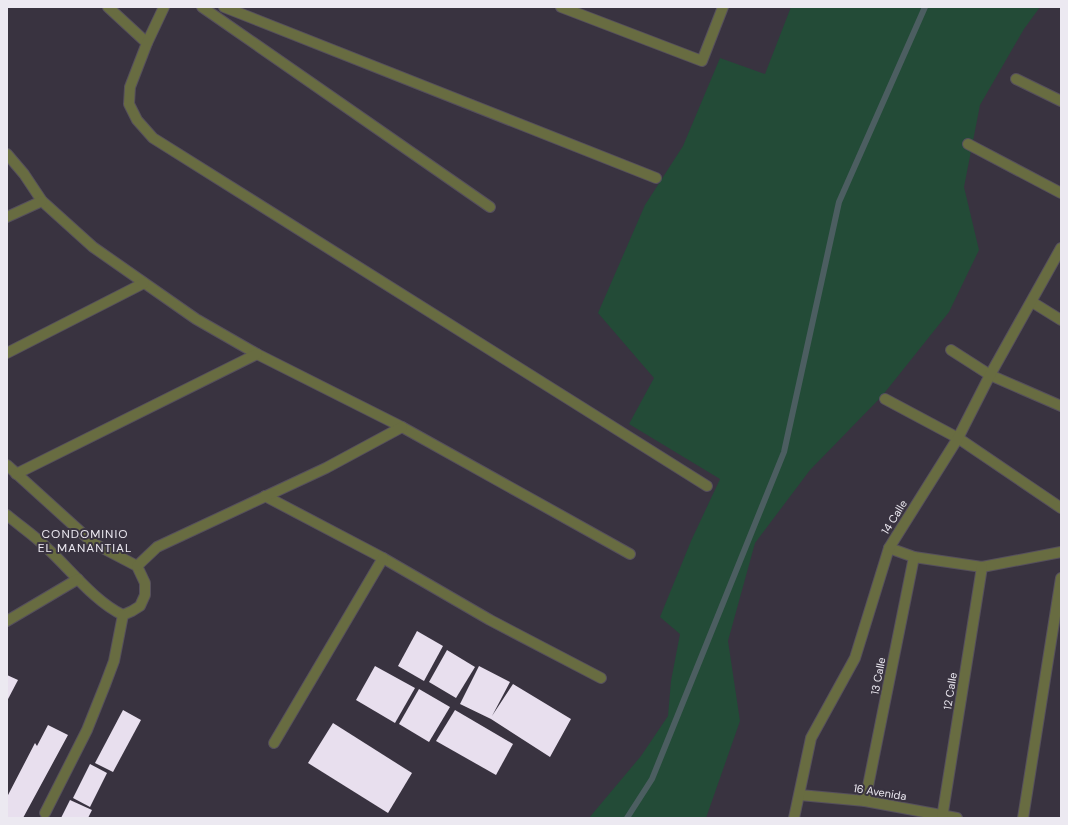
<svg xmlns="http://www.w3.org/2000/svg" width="1068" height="825" viewBox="0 0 1068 825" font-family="'DM Sans',sans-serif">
<rect width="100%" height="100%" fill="#393340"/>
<path fill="#234b37" d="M791,7H1040L1024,29L980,105L964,187L979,250L949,312L882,396L810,470L755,543L728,641L740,721L706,818H589L641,756L668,716L671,681L680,634L660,617L691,541L720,479L629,424L654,378L598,313L645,205L683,146L720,58L765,74Z"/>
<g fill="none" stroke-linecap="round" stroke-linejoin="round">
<path stroke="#4c5e61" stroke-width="6" d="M627,818L652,779L784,452L839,202L925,7"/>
</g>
<g fill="#e8dfee">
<path d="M417,631L443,646L424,681L398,666Z"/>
<path d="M447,650L475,667L456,698L429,682Z"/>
<path d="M375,666L415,688L395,723L356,700Z"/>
<path d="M479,666L510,682L492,716L513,684L571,719L550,757L491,719L460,704Z"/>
<path d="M7,675L18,680L7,701Z"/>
<path d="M419,689L450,707L429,742L399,724Z"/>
<path d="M123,710L141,720L113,772L95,763Z"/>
<path d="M455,710L513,744L496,775L436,741Z"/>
<path d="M333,723L412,773L388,813L308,763Z"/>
<path d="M48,725L68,735L23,818H7V797L35,743L37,746Z"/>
<path d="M90,764L107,773L90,807L73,798Z"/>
<path d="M70,800L92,810L88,818H61Z"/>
</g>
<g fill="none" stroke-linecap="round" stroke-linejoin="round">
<g stroke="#56505c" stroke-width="12">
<g id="minor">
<path d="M108,7L147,43"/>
<path d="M164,7L147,43L130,87L129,104L137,120L153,138L707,486"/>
<path d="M202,7L490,207"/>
<path d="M224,7L656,178"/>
<path d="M561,7L702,61L723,7"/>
<path d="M1016,79L1061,101"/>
<path d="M968,144L1061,193"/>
<path d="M7,154L24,174L42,201L93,247L196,319L257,354L402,427L630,554"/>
<path d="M7,217L42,201"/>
<path d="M1032,302L1061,320"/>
<path d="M951,350L990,375L1061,406"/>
<path d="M7,353L144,283"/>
<path d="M885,399L958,438L1061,508"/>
<path d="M7,465L93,543L137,566L145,583V595L140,606L132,611L123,615C95,602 70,569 47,548C35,536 20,526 7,515"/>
<path d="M16,474L257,354"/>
<path d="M265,496L383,558L490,620L601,678"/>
<path d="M889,548L914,557L982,567L1061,552"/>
<path d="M137,566L157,547L326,468L402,427"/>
<path d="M7,621L78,579"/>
<path d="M274,743L383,558"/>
<path d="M800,795L865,801L957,818"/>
<path d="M865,801L914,557"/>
<path d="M45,813L87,730L105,685L114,661L123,615"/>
<path d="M794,818L811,738L855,658L889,548L958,438L990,375L1061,248"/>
<path d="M942,818L982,567"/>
<path d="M1023,818L1061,578"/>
</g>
</g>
<use href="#minor" stroke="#686c41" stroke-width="10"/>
</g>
<g text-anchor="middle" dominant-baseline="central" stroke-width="4" stroke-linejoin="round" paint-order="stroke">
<g font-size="11" fill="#ece9f1" stroke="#393340">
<text transform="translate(894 517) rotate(-58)">14 Calle</text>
<text transform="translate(878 676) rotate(-79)">13 Calle</text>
<text transform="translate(950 691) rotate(-81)">12 Calle</text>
<text transform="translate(880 792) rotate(9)">16 Avenida</text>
</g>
<g font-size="12" letter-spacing="1" fill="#ece9f1" stroke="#393340">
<text x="85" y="534">CONDOMINIO<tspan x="85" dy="14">EL MANANTIAL</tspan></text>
</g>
</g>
<rect width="1068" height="825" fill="none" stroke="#ece9f1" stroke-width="16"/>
</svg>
